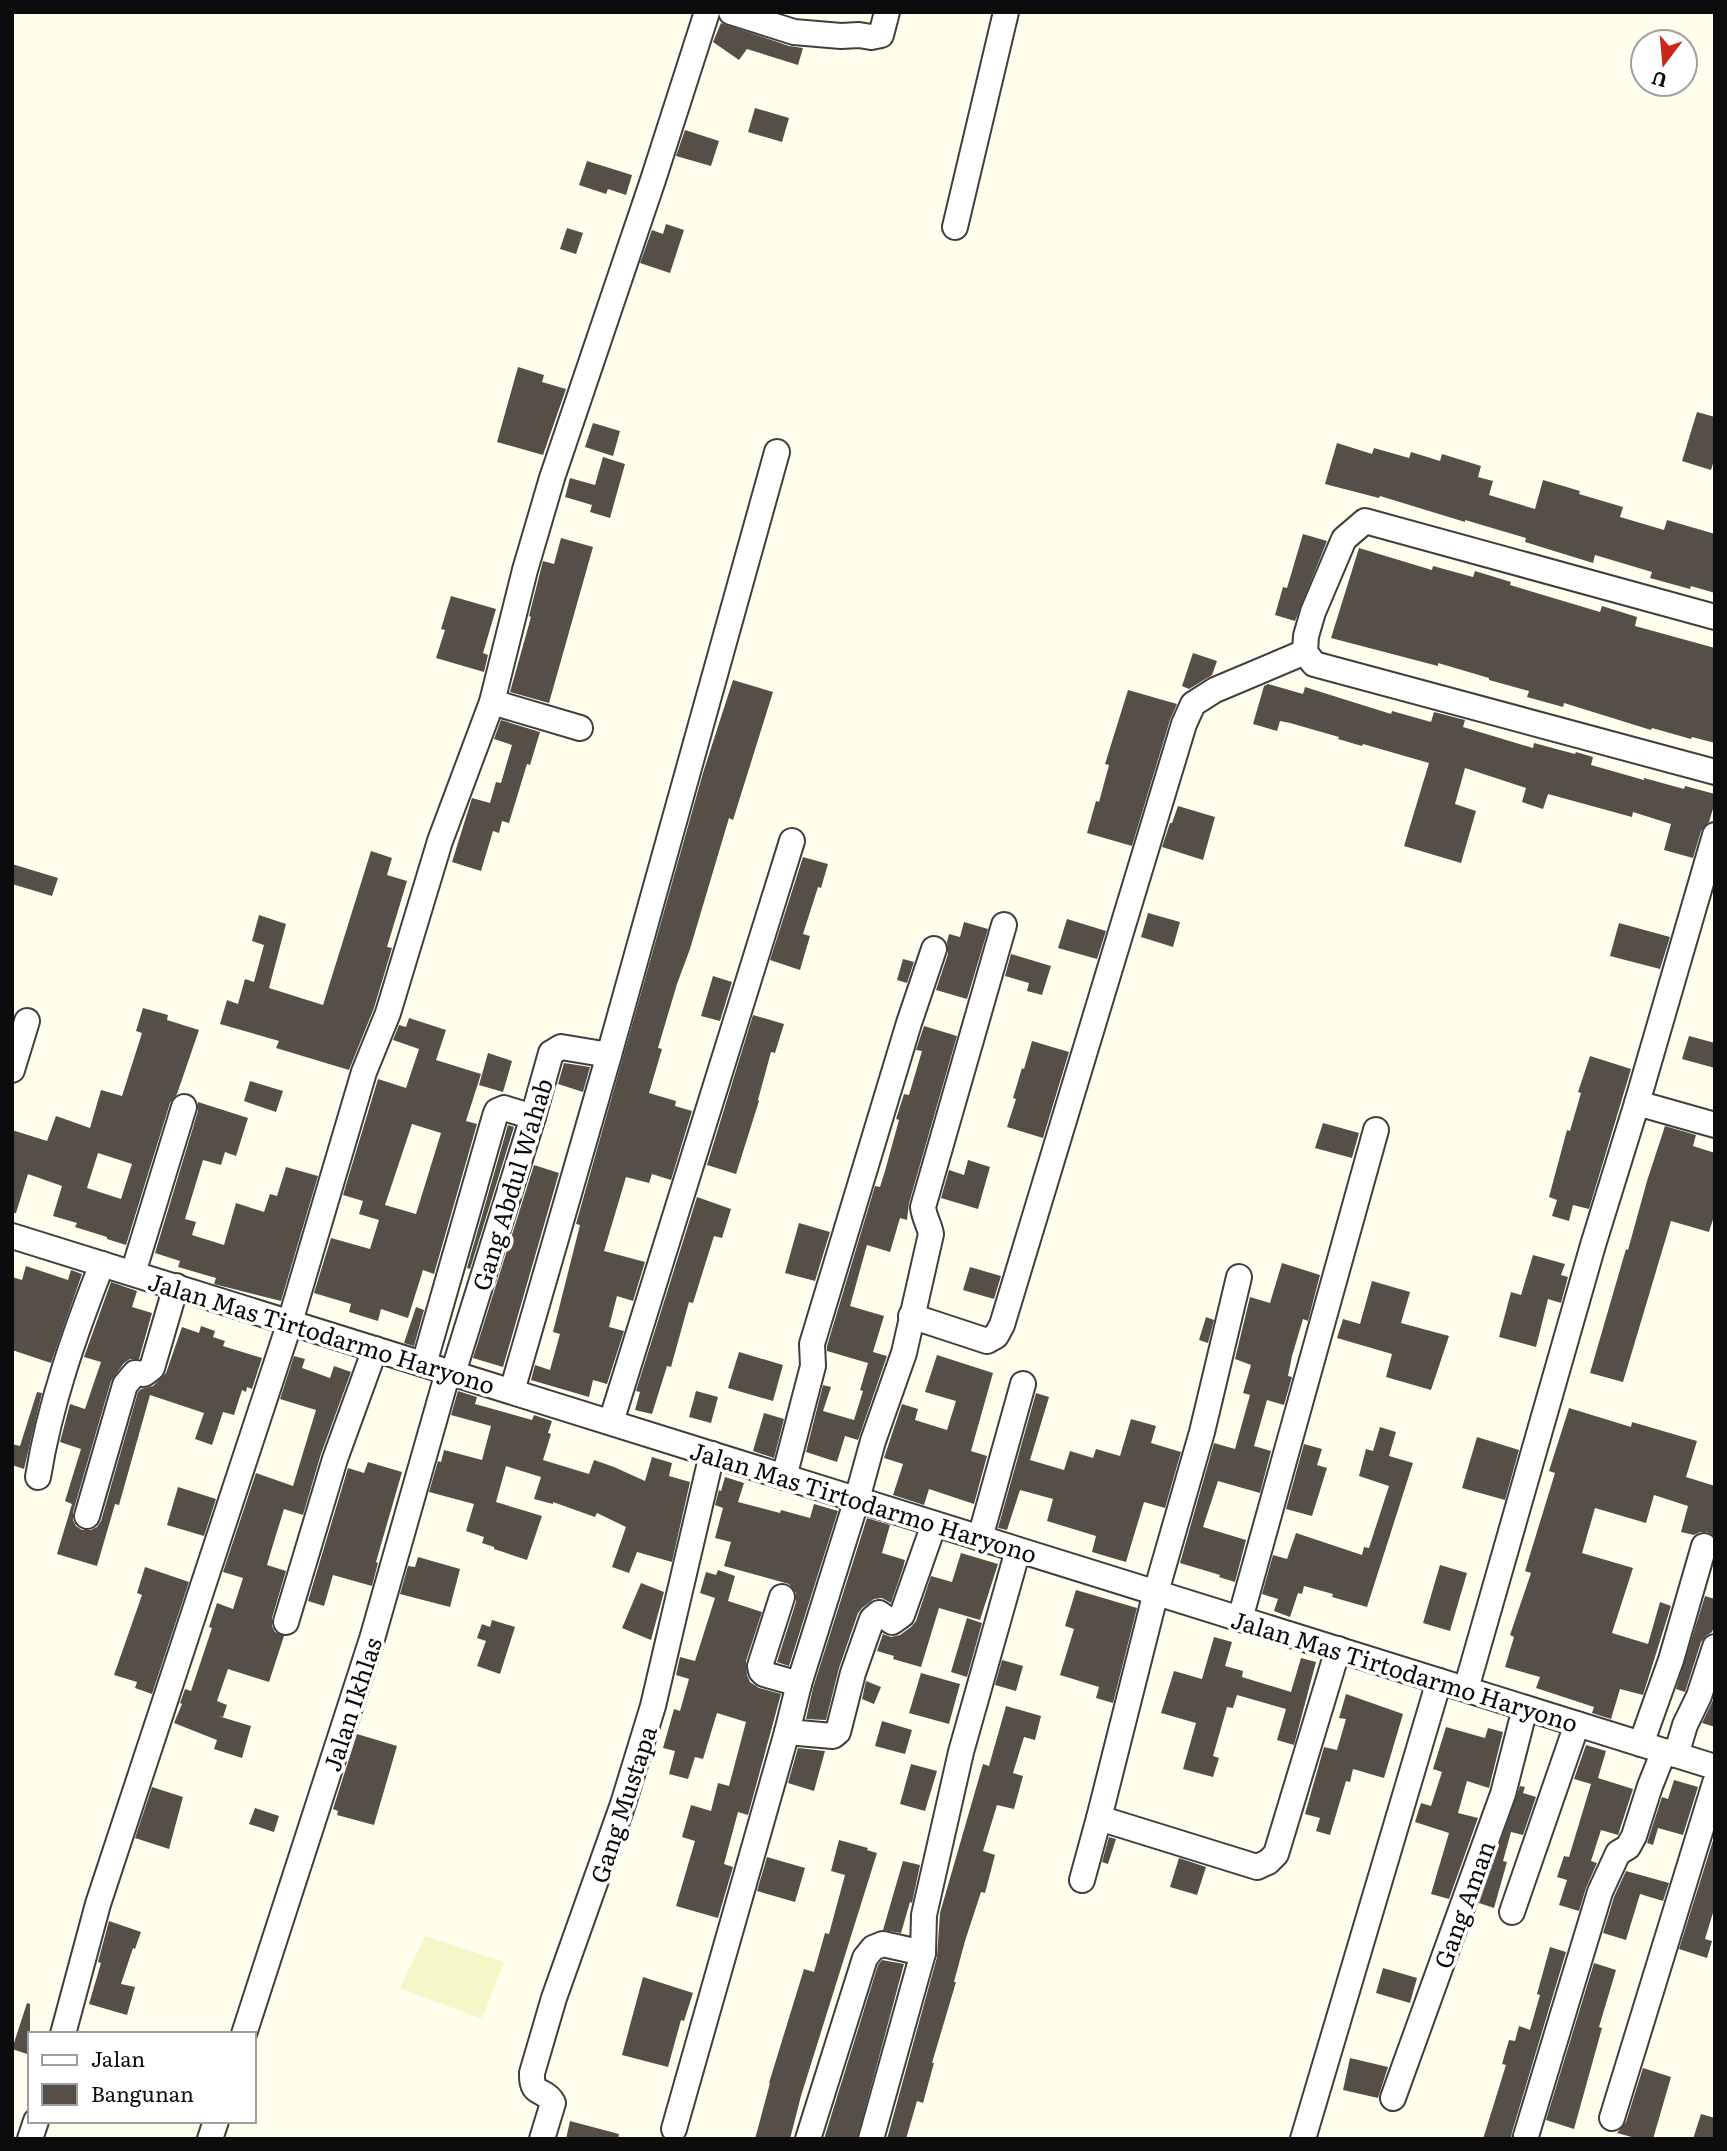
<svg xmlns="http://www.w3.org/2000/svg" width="1727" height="2151" viewBox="0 0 1727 2151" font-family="Literata,serif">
<rect width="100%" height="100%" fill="#fffeec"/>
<path fill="#f5f7c9" d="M425,1936L504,1962L482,2019L400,1988Z"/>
<g fill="#564f48" fill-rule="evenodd">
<path d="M721,23L789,46L803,48L798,65L747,49L739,60L713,42Z"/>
<path d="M755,108L789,118L782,142L748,132Z"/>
<path d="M685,130L719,141L711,166L676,156Z"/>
<path d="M587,161L632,175L626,195L608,189L606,194L579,185Z"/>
<path d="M666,224L684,230L670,273L640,263L652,230L663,234Z"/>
<path d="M567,228L583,233L576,254L560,249Z"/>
<path d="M518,367L544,375L542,382L566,389L543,455L497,442Z"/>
<path d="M1697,412L1715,417V457L1711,470L1682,461Z"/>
<path d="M593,423L620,431L613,456L585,447Z"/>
<path d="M1337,443L1372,454L1374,448L1409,458L1411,452L1440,461L1442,454L1481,466L1478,477L1493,481L1489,495L1535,509L1543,480L1580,491L1579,494L1623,507L1620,517L1664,530L1667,520L1715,534V593L1691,586L1690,589L1650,578L1652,572L1595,555L1593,563L1525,542L1526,538L1465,520V522L1380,496L1379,498L1325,484Z"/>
<path d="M603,457L625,464L610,518L590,512L592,505L565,497L570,478L595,485Z"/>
<path d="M1303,534L1327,541L1295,621L1275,615L1283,587L1287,588Z"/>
<path d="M561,538L593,547L549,703L510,692L531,617L529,616L543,561L554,564Z"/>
<path d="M1359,548L1432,570L1433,566L1473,577L1475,571L1511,582L1510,585L1600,612L1602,606L1637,617L1635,626L1715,648V743L1692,737L1691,739L1652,728L1651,730L1564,703L1563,707L1527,697L1529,691L1489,680V678L1438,663V666L1331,638Z"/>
<path d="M451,596L496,609L483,653L488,655L484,672L436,658L445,630L441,629Z"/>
<path d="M1193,653L1217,661L1212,675L1189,689L1182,686Z"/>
<path d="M733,680L773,692L733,820L729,818L690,949L677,984L658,1048L662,1049L649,1093L676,1101L675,1106L692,1111L671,1180L652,1174L649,1183L626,1177L604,1251L645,1262L633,1301L617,1296L609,1327L624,1331L607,1384L593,1380L589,1397L531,1380L535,1365L550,1370L560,1334L553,1332L580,1225L576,1224L703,773Z"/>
<path d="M1268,684L1303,694L1305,687L1391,714L1392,711L1431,722L1434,712L1465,720L1463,727L1533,748L1534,743L1575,754L1576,752L1593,757L1591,765L1644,780V778L1684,789L1685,786L1715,794V802L1709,822L1701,831L1693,858L1664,850L1671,824L1633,812L1632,817L1548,794L1543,809L1522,802L1526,788L1465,768L1455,804L1476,811L1461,863L1404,846L1429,763L1363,744L1362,746L1338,739L1339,737L1290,723L1280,721L1277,731L1253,724L1264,686Z"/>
<path d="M1128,690L1177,704L1170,720L1132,846L1087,833L1096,801L1099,802L1109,765L1105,764Z"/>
<path d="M501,720L540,732L530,765L527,764L509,823L502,821L499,833L493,831L481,871L452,862L472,798L490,803L496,782L501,783L512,745L494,739Z"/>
<path d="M1178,806L1215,817L1203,860L1162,847L1170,823H1172Z"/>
<path d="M371,851L392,858L387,875L407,881L387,947L392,948L374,1008L349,1070L276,1048L279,1041L220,1024L227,1000L238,1004L245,979L254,982L264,945L252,941L259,915L286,924L269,988L323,1005Z"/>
<path d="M803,857L828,864L821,888L818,887L803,934L810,936L800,970L770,960Z"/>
<path d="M12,864L58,878L52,896L12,884Z"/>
<path d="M1148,913L1180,922L1173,947L1141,937Z"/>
<path d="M1067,919L1106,931L1097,959L1058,948Z"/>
<path d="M964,922L988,929L967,999L936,990L948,954L947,942L949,934L960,937Z"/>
<path d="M1619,923L1670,937L1660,969L1610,956Z"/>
<path d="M1011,954L1051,966L1042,995L1027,991L1029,983L1005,976Z"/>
<path d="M903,959L914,962L907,983L897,980Z"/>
<path d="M713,976L732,982L720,1021L701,1016Z"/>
<path d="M143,1008L168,1015L167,1020L199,1030L177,1094L170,1103L126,1245L107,1239V1237L75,1227L77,1223L53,1216L62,1186L28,1174L16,1213H12V1130L47,1141L56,1116L90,1128L101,1090L122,1096L142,1033L136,1031ZM98,1153L132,1164L121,1199L87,1188Z"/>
<path d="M753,1015L784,1024L775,1053L771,1052L758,1100L759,1101L736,1174L707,1165Z"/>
<path d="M409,1018L446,1030L436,1060L481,1074L466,1121L477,1124L434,1274L423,1270L408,1318L381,1309L378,1321L349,1312L351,1304L314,1293L331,1238L370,1249L379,1220L359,1214L363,1201L343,1195L378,1079L406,1088L419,1049L393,1040L399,1025L406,1027ZM412,1124L441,1133L416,1214L385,1205Z"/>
<path d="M924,1026L957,1036L909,1203L907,1220L900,1218L890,1252L867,1245L850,1306L884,1316L873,1352L887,1356L858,1440L845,1436L837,1462L806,1452L823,1385L831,1387L823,1411L854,1420L863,1391L860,1390L868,1363L827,1351V1346L875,1186L880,1187L885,1171L899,1120L896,1119L904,1094L909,1095L922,1051L916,1050Z"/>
<path d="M1689,1036L1715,1043V1068L1682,1059Z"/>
<path d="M1032,1041L1069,1052L1043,1138L1007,1127L1016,1099L1013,1098L1022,1068L1024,1069Z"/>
<path d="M488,1053L512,1061L503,1092L479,1085Z"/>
<path d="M1590,1056L1631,1069L1589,1209L1573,1205L1569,1221L1552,1216L1557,1200L1549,1197L1567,1130L1570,1131L1581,1093L1578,1092Z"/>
<path d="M564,1063L590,1067L583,1092L558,1084Z"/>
<path d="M250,1081L283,1091L276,1112L244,1101Z"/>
<path d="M198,1102L248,1118L236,1156L225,1152L221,1165L203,1160L185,1219L196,1222L192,1235L224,1245L236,1203L264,1212L270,1194L277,1196L286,1167L318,1176L281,1301L214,1284L216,1278L178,1267L180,1261L155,1253L198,1111Z"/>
<path d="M1323,1123L1359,1133L1352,1158L1315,1148Z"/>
<path d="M508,1125L514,1127L470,1269L467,1268Z"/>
<path d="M1665,1126L1696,1135L1693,1146L1715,1153V1213L1709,1232L1671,1221L1623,1382L1590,1373L1626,1249L1628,1250L1647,1181Z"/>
<path d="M968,1160L990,1167L978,1209L941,1198L949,1170L964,1175Z"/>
<path d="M534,1165L559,1173L503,1367L473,1358Z"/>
<path d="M697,1197L731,1209L722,1238L714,1236L693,1303L689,1302L671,1367L667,1366L652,1414L635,1410L640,1392L636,1391Z"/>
<path d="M799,1223L830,1232L815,1281L785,1273Z"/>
<path d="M1533,1255L1565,1264L1561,1275L1568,1277L1561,1303L1548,1299L1536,1347L1499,1337L1511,1292L1521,1295Z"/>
<path d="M1282,1263L1320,1275L1308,1321L1303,1319L1292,1356L1288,1376L1292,1377L1284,1405L1267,1400L1254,1446L1271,1451L1260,1493L1218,1481L1203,1527L1246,1540L1235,1582L1219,1577L1220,1575L1180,1563L1214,1443L1235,1449L1250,1395L1243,1393L1251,1365L1235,1359L1250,1297L1270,1303Z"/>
<path d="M26,1266L68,1280L71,1270L82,1274L51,1363L12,1350V1277L22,1280Z"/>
<path d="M970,1267L1001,1276L994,1299L963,1290Z"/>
<path d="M1372,1281L1410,1292L1401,1323L1449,1336L1431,1390L1386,1377L1392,1354L1337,1338L1343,1319L1360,1324Z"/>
<path d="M111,1282L137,1291L132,1307L152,1313L139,1359H130L124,1363L111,1381L73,1512V1520L76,1526L82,1530H91L97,1527L101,1521L138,1392L141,1389L153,1386L166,1373L182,1327L199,1333L201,1326L215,1331L213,1337L225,1341L223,1346L262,1358L252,1389L247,1387L246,1392L242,1390L234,1415L223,1412L212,1445L195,1439L204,1413L150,1395L119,1505L115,1504L97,1566L57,1554L72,1504L65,1501L81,1449L60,1442L70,1404L85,1409L101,1362L84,1357Z"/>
<path d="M416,1307L424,1310L414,1346L404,1343Z"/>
<path d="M1206,1317L1214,1320L1208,1343L1199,1340Z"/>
<path d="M739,1352L783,1365L773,1401L728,1388Z"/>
<path d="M937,1355L993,1373L971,1451L987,1456L974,1504L929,1489L924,1505L893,1495L903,1464L884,1458L902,1404L918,1409L915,1420L947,1430L956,1401L925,1392Z"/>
<path d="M294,1356L305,1359L302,1368L330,1378L334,1366L351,1372L321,1454L303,1515L284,1509L272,1548L267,1565L286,1571L272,1618V1626L275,1632L284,1636L269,1682L228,1669L217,1701L227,1705L223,1717L218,1716L251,1726L242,1758L214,1749L217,1740L174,1723L182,1704L180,1703L185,1689L191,1691L212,1628L209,1627L217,1603L233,1609L243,1578L223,1572L256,1473L293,1486L316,1410L280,1399Z"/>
<path d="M458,1391L477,1397L475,1404L532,1420L534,1415L552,1421L548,1433L551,1434L543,1460L589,1474L594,1460L614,1467L645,1481L652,1457L672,1463L669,1476L690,1482L672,1562L637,1552L629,1573L612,1567L626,1527L597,1513L595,1517L553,1502V1504L534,1499L541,1477L506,1466L496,1502L542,1516L527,1560L494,1549V1547L482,1543L484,1537L466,1531L474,1504L429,1492L438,1461L441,1462L444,1450L482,1460L491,1426L451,1415Z"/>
<path d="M696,1391L718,1397L711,1423L689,1417Z"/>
<path d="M37,1392L42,1393L24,1469L12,1465V1444L20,1446Z"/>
<path d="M1036,1393L1049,1397L1030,1460L1064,1470L1070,1451L1093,1458L1096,1449L1120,1456L1131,1419L1156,1426L1151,1443L1181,1452L1165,1508L1144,1502L1126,1562L1092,1552L1096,1536L1047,1521L1053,1499L1020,1490L1007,1530L998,1528Z"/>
<path d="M1569,1408L1631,1427L1632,1422L1697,1441L1686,1477L1715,1486V1536L1707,1532H1700L1694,1535L1681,1532L1688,1506L1654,1495L1646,1523L1595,1508L1582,1553L1633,1568L1612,1633L1648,1644L1660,1602L1671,1606L1643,1695L1620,1689L1611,1719L1592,1713L1594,1707L1536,1688L1540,1677L1505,1667L1514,1637L1510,1635L1531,1573L1525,1571L1555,1473L1549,1471Z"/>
<path d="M764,1413L784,1419L774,1458L753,1451Z"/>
<path d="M1380,1427L1396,1432L1389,1456L1413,1463L1367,1607L1332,1597L1333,1594L1304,1586L1302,1594L1298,1593L1290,1617L1274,1611L1278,1599L1262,1594L1273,1555L1287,1559L1296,1533L1362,1555L1364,1547L1369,1548L1389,1486L1359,1476L1366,1449L1373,1451Z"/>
<path d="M1477,1437L1519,1450L1505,1500L1462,1488Z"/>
<path d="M1304,1444L1322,1449L1317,1465L1327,1468L1312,1516L1286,1509Z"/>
<path d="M368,1462L402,1472L376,1562L378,1563L372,1586L333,1575L324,1606L308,1601L348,1468L364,1473Z"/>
<path d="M725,1477L744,1483L738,1502L780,1513L781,1510L810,1518L814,1504L838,1511L789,1666L777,1662L796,1602V1593L789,1584L724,1566L731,1542L715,1538L723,1508L715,1505L719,1490L721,1491Z"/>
<path d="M178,1487L216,1499L204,1536L167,1525Z"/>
<path d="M867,1518L890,1525L882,1553L905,1560L903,1568L891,1603L882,1598L874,1599L862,1608L858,1613L839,1668L826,1720L806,1719L813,1688Z"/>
<path d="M961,1553L998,1564L980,1620L939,1608L921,1667L893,1659L894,1656L877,1651L883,1634L891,1637L900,1635L911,1627L916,1621L931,1576L952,1582Z"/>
<path d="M418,1557L460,1569L450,1607L400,1594L408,1566L415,1567Z"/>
<path d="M1440,1565L1467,1573L1450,1631L1423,1623Z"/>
<path d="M145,1567L189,1582L152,1694L135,1688L137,1682L114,1675L142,1595L137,1593Z"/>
<path d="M718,1570L735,1576L728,1601L762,1612L746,1661L747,1675L750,1682L759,1688L781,1694L748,1815L738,1812L724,1864L733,1867L718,1918L676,1906L695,1841L682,1837L691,1805L711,1811L718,1783L729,1786L746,1722L717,1713L703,1759L695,1757L688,1779L669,1774L675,1751L663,1748L674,1709L680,1711L689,1679L676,1675L680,1657L695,1661L715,1598L700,1593L706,1572L716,1575Z"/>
<path d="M641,1583L664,1592L651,1640L622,1628Z"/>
<path d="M1076,1590L1137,1608L1113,1703L1096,1698L1099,1687L1060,1675L1074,1629L1065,1626Z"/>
<path d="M1705,1596L1715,1599V1624L1712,1632L1706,1636L1701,1642L1685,1692L1676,1689Z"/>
<path d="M967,1618L982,1623L967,1677L951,1672Z"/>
<path d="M492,1620L515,1627L500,1674L477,1666L486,1641L477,1638L482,1624L490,1627Z"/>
<path d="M1214,1637L1232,1642L1225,1666L1243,1671L1242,1677L1291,1692L1301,1658L1316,1662L1294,1745L1277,1740L1286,1709L1237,1695L1233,1708L1227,1707L1213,1756L1219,1758L1213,1777L1183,1769L1196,1723L1161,1713L1174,1671L1202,1679Z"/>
<path d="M1002,1660L1023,1666L1016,1691L995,1685Z"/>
<path d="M921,1673L960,1684L949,1724L909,1713Z"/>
<path d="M866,1681L881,1687L874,1704L862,1699Z"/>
<path d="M1346,1694L1403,1714L1384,1778L1353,1769L1350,1782L1346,1781L1330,1835L1316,1831L1320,1818L1305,1814L1324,1747L1337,1750L1346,1719L1339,1718Z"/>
<path d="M1715,1696V1727L1702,1723Z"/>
<path d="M1006,1706L1041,1716L1035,1740L1024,1737L1013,1773L1023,1776L1014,1809L997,1805L983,1851L995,1855L985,1893L981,1892L965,1941L954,1982H956L932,2063H934L923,2103L917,2101L906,2139H887L937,1957L940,1913L983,1764L989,1766Z"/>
<path d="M882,1721L912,1730L905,1754L875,1746Z"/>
<path d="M1446,1727L1485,1738L1488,1728L1503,1732L1489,1788L1467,1781L1458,1813L1478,1818L1449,1899L1431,1894L1449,1833L1415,1822L1421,1803L1431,1806L1442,1772L1433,1769Z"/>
<path d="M357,1734L397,1746L374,1825L337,1815L338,1811L333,1809Z"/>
<path d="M1586,1745L1606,1751L1598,1778L1633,1789L1618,1835L1601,1830L1591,1861L1597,1863L1586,1888L1579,1911L1559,1905L1567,1880L1557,1877L1564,1856L1569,1857L1591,1784L1574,1779Z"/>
<path d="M798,1748L825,1751L814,1791L788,1783Z"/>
<path d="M911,1764L937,1771L925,1811L900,1804Z"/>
<path d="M1674,1780L1698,1787L1683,1835L1658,1828L1653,1845L1647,1843L1662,1797L1668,1799Z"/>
<path d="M1520,1786L1525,1787L1523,1793L1536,1797L1523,1835L1511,1832L1503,1861L1507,1862L1494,1908L1479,1903Z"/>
<path d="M152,1787L183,1797L169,1849L135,1838Z"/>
<path d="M255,1808L279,1816L274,1832L249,1824Z"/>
<path d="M1715,1834V1906L1705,1939L1712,1941L1707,1958L1679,1949Z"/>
<path d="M1109,1837L1116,1839L1108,1864L1102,1862Z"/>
<path d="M839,1840L868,1848L867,1850L877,1853L801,2096L790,2139H755L770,2083H769L804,1969L814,1972L825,1933L829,1934L845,1875L831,1871Z"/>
<path d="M767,1857L805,1868L795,1902L757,1891Z"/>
<path d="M1179,1858L1206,1867L1197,1895L1170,1887Z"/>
<path d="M903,1861L920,1865L912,1903L910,1902L901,1933L883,1930Z"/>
<path d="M1626,1871L1669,1883L1663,1901L1640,1894L1626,1940L1603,1933L1614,1897Z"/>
<path d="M109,1921L141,1932L135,1949L133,1948L121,1984L135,1987L127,2015L89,2004L101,1963L98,1962Z"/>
<path d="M1550,1947L1566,1952L1512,2132L1511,2139H1483L1506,2065L1502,2064L1509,2040L1515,2041L1519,2026L1530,2030L1540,1995L1537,1994Z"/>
<path d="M882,1960L904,1964L857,2139H824L878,1965Z"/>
<path d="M1594,1963L1616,1970L1599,2027L1602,2028L1574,2129L1546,2120Z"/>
<path d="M1383,1968L1417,1978L1410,2003L1376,1993Z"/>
<path d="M643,1977L693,1993L684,2021L681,2020L668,2067L622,2055Z"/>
<path d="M27,2003L30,2004V2055L12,2049Z"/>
<path d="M1350,2058L1388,2067L1378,2098L1343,2090Z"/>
<path d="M1643,2068L1671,2077L1653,2139H1639L1617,2133L1626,2122Z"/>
<path d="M1701,2114L1715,2118V2139H1693Z"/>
<path d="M570,2121L619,2134L618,2139H566Z"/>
</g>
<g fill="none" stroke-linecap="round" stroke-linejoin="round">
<g stroke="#3f3f3f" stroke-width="28">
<g id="minor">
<path d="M731,12L794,32L841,36L859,35L871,37L881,35L887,12"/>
<path d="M955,227L1006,12"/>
<path d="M1715,617L1365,521L1344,539L1313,612L1306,636L1305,652L1314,664L1715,772"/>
<path d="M492,702L580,728"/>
<path d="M12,1070L27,1021"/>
<path d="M1637,1103L1715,1125"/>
<path d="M12,1236L1715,1767"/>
<path d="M133,1273L184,1107"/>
<path d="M911,1316L987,1341L996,1336L1002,1325L1184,724L1193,704L1215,690L1305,652"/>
<path d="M424,1364L495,1116L497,1111L504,1108L533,1117"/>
<path d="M453,1373L533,1117L551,1053L561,1047L609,1055"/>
<path d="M512,1391L609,1055L777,452"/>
<path d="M611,1422L792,841"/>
<path d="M38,1477C50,1403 75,1333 102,1264"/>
<path d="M784,1477L813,1366L812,1344L909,1023L934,949"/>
<path d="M87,1516L125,1385L135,1373L144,1374L152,1368L176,1286"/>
<path d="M980,1538L1023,1384"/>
<path d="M782,1597L760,1666L761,1671L764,1674L799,1684"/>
<path d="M1240,1619L1376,1130"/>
<path d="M286,1622L335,1459L375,1349"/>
<path d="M1466,1689L1593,1245L1637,1103L1715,835"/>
<path d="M787,1732L833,1736L838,1732L853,1673L872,1619L879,1613L892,1622L902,1615L934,1524"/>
<path d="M1641,1744L1671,1660L1704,1546"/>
<path d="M1676,1755L1685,1725L1699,1696L1715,1647"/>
<path d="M1099,1818L1257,1867L1268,1862L1276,1854L1338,1649"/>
<path d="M1082,1880L1099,1818L1156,1592L1202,1432L1239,1277"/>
<path d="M1512,1912L1577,1724"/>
<path d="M63,2034L98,1904L290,1322L364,1072L388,1013L440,841L492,702L525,570L552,478L653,180L707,12"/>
<path d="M244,2034L372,1639L448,1372"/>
<path d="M1393,2098L1503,1794L1525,1708"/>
<path d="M1612,2118L1715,1783"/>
<path d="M674,2129L787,1732L799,1684L857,1499L873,1441L904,1353L931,1234C929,1224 924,1217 923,1207L1004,925"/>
<path d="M1526,2136L1600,1892L1618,1853L1628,1847L1634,1836L1650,1786L1664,1751"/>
<path d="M30,2139L36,2121"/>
<path d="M210,2139L216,2121"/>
<path d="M542,2139L553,2103C545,2087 531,2098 532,2073L554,1998L623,1804L653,1706L712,1454"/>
<path d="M808,2139L865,1958L873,1948L883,1944L923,1953L924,1915L961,1752L1018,1550"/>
<path d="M871,2139L923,1953"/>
<path d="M1303,2139L1439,1681"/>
</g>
</g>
<use href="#minor" stroke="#fff" stroke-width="24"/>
</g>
<g text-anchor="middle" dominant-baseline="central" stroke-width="7" stroke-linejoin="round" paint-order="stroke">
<g font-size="24" fill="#0c0c0c" stroke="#fff">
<text transform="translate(511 1184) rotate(-73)">Gang Abdul Wahab</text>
<text transform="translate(322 1332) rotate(17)">Jalan Mas Tirtodarmo Haryono</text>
<text transform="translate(864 1501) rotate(17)">Jalan Mas Tirtodarmo Haryono</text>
<text transform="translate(1405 1670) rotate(17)">Jalan Mas Tirtodarmo Haryono</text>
<text transform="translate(351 1704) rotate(-72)">Jalan Ikhlas</text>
<text transform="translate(622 1804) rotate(-72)">Gang Mustapa</text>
<text transform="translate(1463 1904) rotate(-70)">Gang Aman</text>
</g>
</g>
<rect width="1727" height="2151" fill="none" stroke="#0c0c0c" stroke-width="28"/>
<rect x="28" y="2032" width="228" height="91" fill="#ffffff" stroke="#9e9e9e" stroke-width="2"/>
<rect x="42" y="2055" width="35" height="10" fill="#ffffff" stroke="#9e9e9e" stroke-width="2"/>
<text x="91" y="2067" font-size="21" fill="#0c0c0c">Jalan</text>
<rect x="42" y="2084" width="35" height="21" fill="#564f48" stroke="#9e9e9e" stroke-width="2"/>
<text x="91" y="2102" font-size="21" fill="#0c0c0c">Bangunan</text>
<g transform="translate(1664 63) rotate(196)"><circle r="33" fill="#ffffff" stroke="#9e9e9e" stroke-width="2"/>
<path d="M0-5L12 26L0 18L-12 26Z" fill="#c82719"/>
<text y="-10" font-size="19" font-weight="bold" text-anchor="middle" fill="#0c0c0c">U</text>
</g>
</svg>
